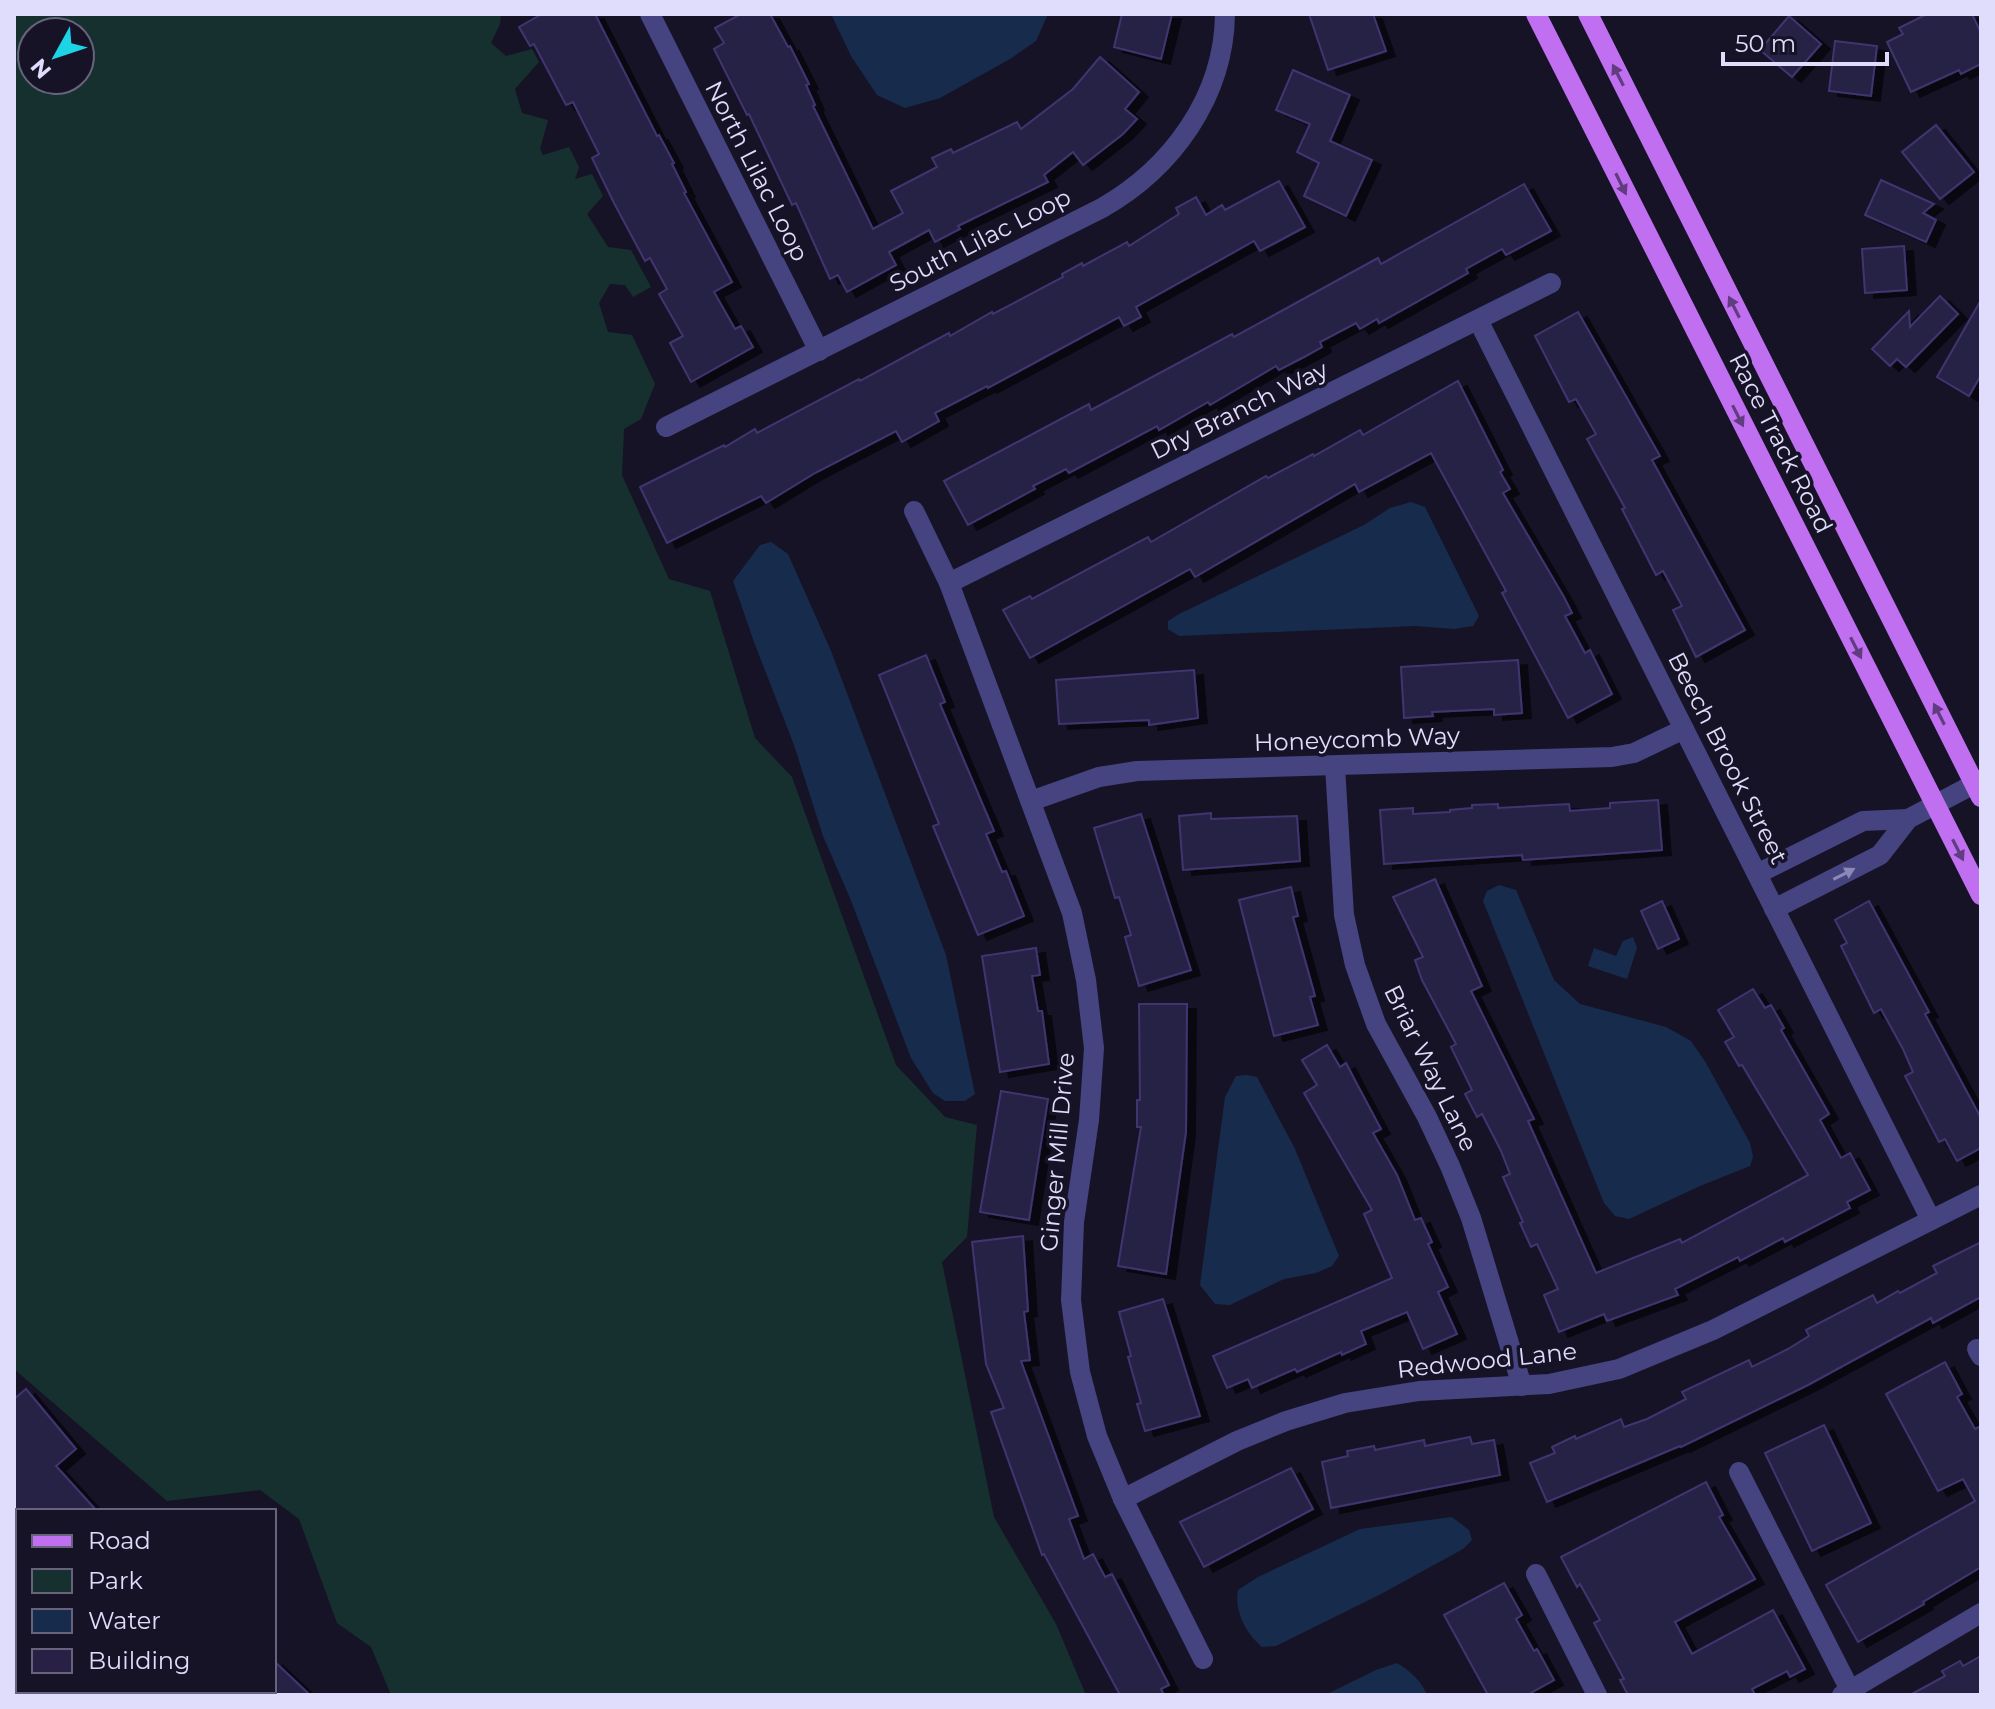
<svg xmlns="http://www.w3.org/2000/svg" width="1995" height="1709" viewBox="0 0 1995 1709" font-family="Montserrat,sans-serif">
<defs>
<filter id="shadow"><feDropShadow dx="9" dy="5" stdDeviation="0" flood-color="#0009"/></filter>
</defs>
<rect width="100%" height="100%" fill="#161327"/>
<path fill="#16302f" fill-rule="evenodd" d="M14,14H501L500,24L491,43L506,56L532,49L539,62L515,89L522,113L548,120L540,149L543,155L569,147L579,167L575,179L592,174L603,196L587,214L608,247L631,250L651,287L633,297L625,285L610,284L599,303L608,332L632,335L655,384L641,419L624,429L622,475L669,579L710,591L755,738L792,777L896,1065L945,1117L977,1125L967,1237L942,1262L994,1517L1056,1624L1086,1695H391L371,1647L337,1623L299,1519L260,1490L167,1501L14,1369ZM32,32H80V80H32Z"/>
<g fill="#172c4c">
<path d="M831,14H1048L1036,41L1010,59L940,98L905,108L877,95L851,56Z"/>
<path d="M1411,502L1425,507L1479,616L1473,626L1454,629L1416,626L1179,636L1168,629V621L1179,614L1364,525L1390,508Z"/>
<path d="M771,542L788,554L831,651L946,955L975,1094L965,1101H945L933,1093L911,1058L850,898L823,836L794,745L754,642L733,581L760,545Z"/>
<path d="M1499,885L1516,890L1554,980L1580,1004L1666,1027L1691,1041L1706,1063L1750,1143L1753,1157L1750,1166L1700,1186L1629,1219L1615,1216L1604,1203L1483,901L1487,891Z"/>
<path d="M1633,937L1637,948L1627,979L1588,966L1594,948L1616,956L1623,941Z"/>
<path d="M1246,1075L1257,1077L1295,1149L1339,1256L1332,1266L1316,1273L1284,1279L1230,1305L1215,1304L1200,1285L1225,1097L1236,1076Z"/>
<path d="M1452,1517L1469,1530L1472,1540L1463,1549L1381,1594L1276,1646L1262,1647C1246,1634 1234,1611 1238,1590L1258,1577L1360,1529Z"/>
<path d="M1397,1663C1410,1671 1421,1680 1427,1695H1325L1376,1670Z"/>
</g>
<g fill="#282145" stroke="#41356f" stroke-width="2" filter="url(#shadow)">
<path d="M542,14H595L657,136L659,135L674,163L672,164L686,192L684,193L732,282L714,292L735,329L741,326L753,347L691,382L670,343L683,336L659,294L667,289L650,258L645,261L614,203L592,158L599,154L573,102L566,105L534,44L530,46L519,27Z"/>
<path d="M741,14H770L788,47L790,46L809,84L806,85L815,105L813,106L873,229L903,213L891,191L937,167L932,158L951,149L953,153L1017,122L1021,129L1073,89L1100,57L1139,92L1125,109L1137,119L1123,134L1083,165L1073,152L1044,175L1048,182L958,226L960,229L935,242L929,230L889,252L896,265L847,292L838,275L830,279L796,203L792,205L749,114L747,115L714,49L724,43L715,28Z"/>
<path d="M1122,14H1172L1161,59L1114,47Z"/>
<path d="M1309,14H1373L1386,51L1328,70Z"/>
<path d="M1927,14H1972L1981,33V64L1961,74L1959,70L1911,92L1887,42L1903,34L1899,28Z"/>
<path d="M1789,16L1821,44L1792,77L1760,50Z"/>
<path d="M1835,41L1877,46L1871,96L1829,91Z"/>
<path d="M1293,70L1350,95L1330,141L1372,160L1346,216L1304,196L1319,163L1297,152L1310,124L1276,110Z"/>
<path d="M1936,125L1974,172L1940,199L1902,152Z"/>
<path d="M1881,180L1934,204L1923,213L1936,220L1926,242L1865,215Z"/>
<path d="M1279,181L1305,227L1260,251L1254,241L1136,307L1141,317L1124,326L1119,317L988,388L987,386L935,413L939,421L902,442L896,431L815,473L766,503L761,496L667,543L640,487L724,445L725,447L755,429L757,433L859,379L860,381L917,350L949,333L950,336L992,312L993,314L1063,277L1062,274L1082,263L1083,266L1127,242L1129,246L1179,214L1176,208L1196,197L1206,215L1222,205L1225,210Z"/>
<path d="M1524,184L1551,231L1506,255L1502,249L1466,269L1468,273L1379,323L1377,319L1360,329L1356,323L1320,342L1322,347L1304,357L1279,370L1276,366L1210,405L1208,402L1159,430L1157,426L1069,473L1066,469L1033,486L1035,489L968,525L944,481L1089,404L1091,410L1232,334L1234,337L1378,258L1381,264Z"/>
<path d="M1904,246L1907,290L1865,293L1862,249Z"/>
<path d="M1940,296L1958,314L1906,367L1897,359L1890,366L1872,349L1909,311L1910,327Z"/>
<path d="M1981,300V375L1969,396L1937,377Z"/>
<path d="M1578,312L1660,456L1652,460L1745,630L1696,657L1673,610L1682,606L1663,571L1656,575L1622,509L1625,508L1587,439L1596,434L1576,399L1569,402L1535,336Z"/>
<path d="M1458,381L1503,470L1500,472L1510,489L1503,493L1564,597L1572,613L1565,616L1585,653L1590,650L1612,694L1568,718L1502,593L1506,591L1431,453L1359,492L1355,484L1195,577L1190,569L1030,658L1003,610L1030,596L1032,599L1148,537L1151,542L1266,476L1268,478L1313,454L1314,456L1360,430L1363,435Z"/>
<path d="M926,655L945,702L940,704L994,831L986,834L1002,872L1006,871L1024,916L978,935L933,826L939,824L879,675Z"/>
<path d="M1518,660L1522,713L1494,715V709L1432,712L1433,716L1404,718L1401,667Z"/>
<path d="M1194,670L1198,718L1149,725V720L1059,724L1056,680Z"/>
<path d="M1658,800L1662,850L1523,860L1522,855L1384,864L1380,810L1413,808V814L1450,812V810L1472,808V805L1498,804V808L1569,804L1570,811L1610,808V803Z"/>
<path d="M1211,813V819L1297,816L1300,861L1183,870L1179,816Z"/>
<path d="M1141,814L1191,970L1139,986L1125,937L1131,935L1119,897L1115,898L1094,828Z"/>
<path d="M1435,879L1482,986L1471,991L1534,1119L1528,1121L1596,1273L1680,1239L1682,1243L1808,1175L1742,1065L1739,1066L1725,1042L1734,1037L1718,1010L1753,989L1765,1008L1771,1005L1784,1028L1781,1030L1829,1114L1820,1120L1841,1158L1850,1153L1870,1190L1847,1202L1850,1208L1785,1242L1783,1238L1740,1261L1738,1257L1675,1289L1678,1295L1607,1321L1604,1314L1559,1332L1544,1295L1558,1289L1537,1244L1531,1247L1520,1223L1523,1222L1503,1177L1510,1174L1501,1151L1482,1114L1477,1117L1465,1094L1472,1090L1451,1047L1456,1044L1422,980L1415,960L1423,957L1393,897Z"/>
<path d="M1291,887L1298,916L1293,917L1315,996L1310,997L1318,1025L1274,1036L1239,900Z"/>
<path d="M1662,901L1679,939L1658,949L1641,911Z"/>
<path d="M1869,901L1929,1012L1925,1014L1981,1118V1148L1957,1161L1945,1139L1939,1142L1905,1076L1913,1072L1903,1049L1881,1009L1874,1013L1841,946L1847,943L1835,920Z"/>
<path d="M1036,948L1040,975L1032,976L1038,1011H1042L1049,1064L1000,1072L982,956Z"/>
<path d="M1139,1004H1187L1186,1132L1166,1274L1118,1266L1141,1127H1137V1100H1140Z"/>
<path d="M1327,1045L1340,1067L1346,1063L1358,1086L1381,1129L1373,1133L1397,1175L1415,1220L1421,1218L1432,1242L1428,1244L1448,1287L1438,1292L1457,1334L1423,1349L1407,1312L1361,1331L1366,1344L1342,1355L1341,1352L1297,1372L1295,1369L1252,1388L1248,1379L1227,1388L1213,1356L1392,1278L1364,1214L1372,1210L1304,1093L1317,1085L1302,1060Z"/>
<path d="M1001,1091L1048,1099L1029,1220L980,1212Z"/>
<path d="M1023,1236L1028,1311L1024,1312L1030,1360L1021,1361L1078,1516L1069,1519L1084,1559L1093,1554L1105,1577L1112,1574L1169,1685L1161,1689L1164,1695H1120L1044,1554L1042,1555L991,1412L1004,1408L986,1364L972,1242Z"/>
<path d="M1981,1242V1297L1933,1323L1931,1318L1808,1385L1681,1447L1680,1446L1547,1502L1530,1463L1555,1453L1552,1447L1575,1436L1576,1439L1621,1419L1624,1427L1647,1419L1686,1399L1682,1392L1749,1360L1752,1367L1788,1349L1809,1336L1806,1330L1873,1295L1877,1303L1898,1291L1900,1293L1937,1273L1933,1266Z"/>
<path d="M1163,1299L1200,1416L1145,1431L1137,1404L1141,1403L1128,1357L1131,1356L1119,1312Z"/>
<path d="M1945,1362L1962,1394L1957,1397L1975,1429L1981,1426V1567L1923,1602L1924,1604L1858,1642L1826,1585L1975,1501L1963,1479L1938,1491L1886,1394Z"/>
<path d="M26,1389L76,1449L56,1466L97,1511H14V1399Z"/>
<path d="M1824,1425L1871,1523L1812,1551L1765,1453Z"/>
<path d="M1470,1437L1472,1444L1494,1440L1500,1475L1331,1508L1322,1462L1348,1456L1347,1451L1374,1446L1375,1450L1424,1440L1425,1446Z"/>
<path d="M1291,1468L1313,1509L1204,1567L1180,1522Z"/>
<path d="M1706,1482L1723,1515L1719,1517L1755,1579L1675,1622L1692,1654L1773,1610L1805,1669L1790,1677L1787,1671L1752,1689L1755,1695H1628L1620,1680L1624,1679L1594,1623L1600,1620L1580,1584L1577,1587L1561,1557Z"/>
<path d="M1504,1583L1522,1615L1516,1619L1534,1651L1537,1649L1554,1680L1527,1695H1488L1444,1615Z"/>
<path d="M1981,1656V1695H1910L1945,1676L1942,1671L1960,1661L1963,1666Z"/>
<path d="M274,1661L310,1695H274Z"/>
</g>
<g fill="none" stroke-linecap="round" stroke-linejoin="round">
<g stroke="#454380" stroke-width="20">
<path d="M650,14L819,351"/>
<path d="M1478,320L1931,1220"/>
<path d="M666,427L1102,208C1172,168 1224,97 1225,14"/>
<path d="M914,511L949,583L1072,913L1086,980L1094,1048L1089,1120L1074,1222L1071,1300L1080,1372L1097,1436L1123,1499L1203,1659"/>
<path d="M949,583L1551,283"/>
<path d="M1335,766L1344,915L1355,965L1376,1024L1427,1117L1450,1166L1471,1218L1522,1386"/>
<path d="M1031,801L1099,777L1137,771L1612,757L1634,753L1684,729"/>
<path d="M1757,874L1863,821L1908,819"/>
<path d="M1774,909L1880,855L1908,819L1974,784"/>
<path d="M1977,1349L1981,1356"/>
<path d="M1739,1472L1850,1690"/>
<path d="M1123,1499L1237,1441L1286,1421L1345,1403L1419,1391L1549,1384L1619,1369L1713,1330L1981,1195"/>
<path d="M1536,1574L1597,1695"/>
<path d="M14,1617L18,1622"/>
<path d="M85,1691L89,1695"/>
<path d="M1842,1695L1981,1613"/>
</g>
<g stroke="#bf6fef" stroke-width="20">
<path d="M1536,14L1981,895"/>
<path d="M1588,14L1981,797"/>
</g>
</g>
<defs><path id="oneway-solid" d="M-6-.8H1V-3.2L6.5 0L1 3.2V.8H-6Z" transform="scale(2)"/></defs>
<g fill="#623c81">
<use href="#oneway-solid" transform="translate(1618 75) rotate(-117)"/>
<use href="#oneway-solid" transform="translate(1621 184) rotate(64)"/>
<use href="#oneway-solid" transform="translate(1734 307) rotate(-117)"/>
<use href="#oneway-solid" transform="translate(1738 416) rotate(63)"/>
<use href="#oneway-solid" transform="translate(1856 648) rotate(63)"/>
<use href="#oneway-solid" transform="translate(1939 714) rotate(-117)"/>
<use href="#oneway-solid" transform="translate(1958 850) rotate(63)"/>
</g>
<use fill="#8b88b7" href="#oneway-solid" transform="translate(1844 874) rotate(-27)"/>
<g text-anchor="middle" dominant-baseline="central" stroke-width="7" stroke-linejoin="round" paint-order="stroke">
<g font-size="24" fill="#e0dcfb" stroke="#161327">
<text transform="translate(757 171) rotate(63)">North Lilac Loop</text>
<text transform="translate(980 240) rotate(-27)">South Lilac Loop</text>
<text transform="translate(1239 410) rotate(-26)">Dry Branch Way</text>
<text transform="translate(1781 443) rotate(63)">Race Track Road</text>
<text transform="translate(1357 739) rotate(-2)">Honeycomb Way</text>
<text transform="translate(1728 758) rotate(63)">Beech Brook Street</text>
<text transform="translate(1431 1068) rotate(64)">Briar Way Lane</text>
<text transform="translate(1057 1152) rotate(-85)">Ginger Mill Drive</text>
<text transform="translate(1487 1360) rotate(-6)">Redwood Lane</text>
</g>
</g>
<rect width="1995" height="1709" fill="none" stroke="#e0dcfb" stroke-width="32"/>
<rect x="16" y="1509" width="260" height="184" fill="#161327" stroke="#67637c" stroke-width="2"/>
<rect x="32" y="1535" width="40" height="12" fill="#bf6fef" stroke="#67637c" stroke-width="2"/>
<text x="88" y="1549" font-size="24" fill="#e0dcfb">Road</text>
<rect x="32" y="1569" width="40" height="24" fill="#16302f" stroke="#67637c" stroke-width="2"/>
<text x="88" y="1589" font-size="24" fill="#e0dcfb">Park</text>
<rect x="32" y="1609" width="40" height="24" fill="#172c4c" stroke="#67637c" stroke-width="2"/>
<text x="88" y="1629" font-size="24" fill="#e0dcfb">Water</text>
<rect x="32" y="1649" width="40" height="24" fill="#282145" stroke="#67637c" stroke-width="2"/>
<text x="88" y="1669" font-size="24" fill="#e0dcfb">Building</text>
<g transform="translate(56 56) rotate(230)"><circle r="38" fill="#161327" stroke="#67637c" stroke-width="2"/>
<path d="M0-6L14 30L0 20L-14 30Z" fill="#1dd3e6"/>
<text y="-12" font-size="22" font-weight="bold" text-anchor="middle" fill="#e0dcfb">N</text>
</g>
<path d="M1723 52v12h164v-12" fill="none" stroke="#e0dcfb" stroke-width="4"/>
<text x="1735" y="52" font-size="24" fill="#e0dcfb" stroke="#161327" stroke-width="6" paint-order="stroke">50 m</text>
</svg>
